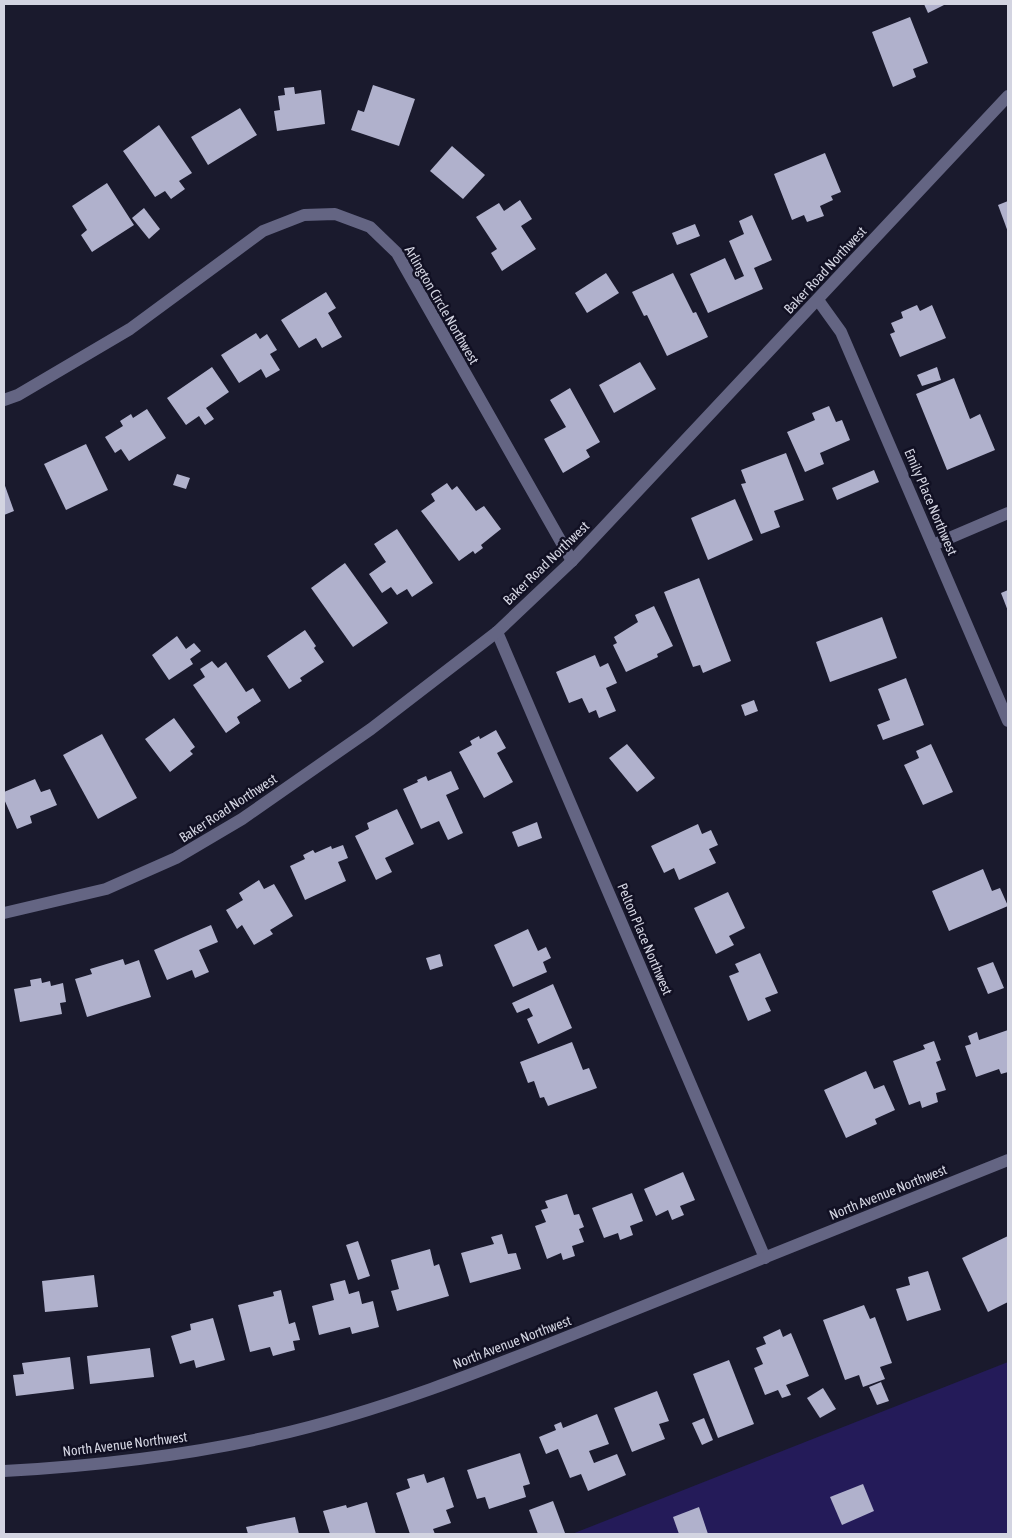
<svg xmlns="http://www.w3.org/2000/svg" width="1012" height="1538" viewBox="0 0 1012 1538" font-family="'Asap Condensed',sans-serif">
<rect width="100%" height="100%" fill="#1a1a2d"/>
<path fill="#241b59" d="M1008,1362V1534H572Z"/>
<g fill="#b0b1cc">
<path d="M924,4H946L928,13Z"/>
<path d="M910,17L928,63L913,69L916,77L893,87L872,32Z"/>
<path d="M373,85L415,99L399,146L351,130L358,110L364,112Z"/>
<path d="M294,87L295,94L321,90L325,124L277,131L274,111L280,110L278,96L285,95L284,88Z"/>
<path d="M240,108L257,135L208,165L191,137Z"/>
<path d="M159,125L192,173L179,181L185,189L171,199L165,191L155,197L123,151Z"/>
<path d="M452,146L485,175L463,199L430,171Z"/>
<path d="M825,153L841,192L831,196L833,200L820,206L824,216L807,222L804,215L792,220L774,174Z"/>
<path d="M107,183L134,225L92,252L81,235L87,230L72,206Z"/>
<path d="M520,200L532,219L521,226L536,249L502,271L491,253L497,249L476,217L499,203L504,211Z"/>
<path d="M1008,201V232L998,205Z"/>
<path d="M144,208L160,229L149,239L132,218Z"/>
<path d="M752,215L772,260L754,268L763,289L708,313L690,274L725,258L735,280L744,276L729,241L744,234L739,221Z"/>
<path d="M695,224L700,236L677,245L672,233Z"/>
<path d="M606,273L619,293L587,313L575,293Z"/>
<path d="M673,273L693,313L696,312L708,337L667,356L647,315L644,316L632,292Z"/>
<path d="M326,292L336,308L328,313L342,337L322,348L316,338L299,348L281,320Z"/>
<path d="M917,305L920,311L932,305L946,338L900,357L890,334L895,332L891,323L903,318L901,312Z"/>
<path d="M256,333L260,339L267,334L277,350L270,354L280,370L266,378L261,369L239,383L221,355Z"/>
<path d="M640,362L656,389L614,413L599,385Z"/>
<path d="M212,367L229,392L206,408L214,419L205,425L199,416L186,425L167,398Z"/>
<path d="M937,367L941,380L922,386L917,375Z"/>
<path d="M954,378L970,419L980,414L995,450L947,470L916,394Z"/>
<path d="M570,388L600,442L586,450L590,457L563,473L544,439L566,427L550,400Z"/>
<path d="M829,406L836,422L842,420L850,440L820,453L824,464L805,472L787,432L815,420L812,413Z"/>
<path d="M147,409L166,438L129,461L121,449L115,453L105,437L123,426L120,421L131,414L133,418Z"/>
<path d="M86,444L108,490L66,510L44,464Z"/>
<path d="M786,453L804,500L774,511L780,527L761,534L741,484L746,483L741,470Z"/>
<path d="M874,470L879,482L837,500L832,488Z"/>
<path d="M177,474L190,478L186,489L173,485Z"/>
<path d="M4,483L14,511L4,515Z"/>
<path d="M447,483L452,490L457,486L476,511L484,506L501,529L481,545L483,548L475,554L473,551L459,561L421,511L435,501L431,494Z"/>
<path d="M735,499L753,540L708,560L691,518Z"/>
<path d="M397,529L433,583L412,597L407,589L397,595L391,587L382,593L369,574L386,562L374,544Z"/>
<path d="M345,563L388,623L353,647L311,588Z"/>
<path d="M699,578L731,661L703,673L700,665L693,667L664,592Z"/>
<path d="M1008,590V611L1001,593Z"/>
<path d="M654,606L673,646L657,654L658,657L626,672L613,645L617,643L614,637L638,622L635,615Z"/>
<path d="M882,617L897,658L830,682L816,642Z"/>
<path d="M305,630L316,646L314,648L324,662L300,678L302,681L289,689L267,656Z"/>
<path d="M177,636L186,649L194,643L201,651L190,659L193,664L169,680L152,655Z"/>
<path d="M595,655L600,667L608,663L617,683L606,688L616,711L599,718L596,710L589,713L582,698L569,703L556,672Z"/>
<path d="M212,661L218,668L226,662L246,692L253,688L261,701L237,717L240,723L226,733L193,685L205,677L200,669Z"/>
<path d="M906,678L924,725L883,740L877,725L890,720L878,689Z"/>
<path d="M754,700L758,711L745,716L741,705Z"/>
<path d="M174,718L195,747L190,751L193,754L170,772L145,739Z"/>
<path d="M496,730L506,748L497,753L513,782L484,798L459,752L472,745L470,741L479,736L480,739Z"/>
<path d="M102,734L137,798L98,819L63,755Z"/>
<path d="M627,744L655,778L637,792L609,758Z"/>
<path d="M931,744L953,792L923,805L904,765L919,758L916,751Z"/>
<path d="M451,771L459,789L446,795L463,833L448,840L439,821L421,829L403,789L418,782L417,780L426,776L428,781Z"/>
<path d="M35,779L41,792L50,789L57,805L30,816L32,823L17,829L4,799V792Z"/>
<path d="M397,809L414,844L385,858L392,872L376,880L355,836L369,829L367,823Z"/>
<path d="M537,822L542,838L518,847L512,832Z"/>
<path d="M698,824L702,834L711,830L718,845L709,849L716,863L679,880L674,868L664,873L651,846Z"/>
<path d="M343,845L348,858L338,862L346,881L305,900L290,866L305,859L303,855L313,850L315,853L331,846L332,849Z"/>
<path d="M983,869L992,891L1000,888L1008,906L949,931L932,891Z"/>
<path d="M259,880L264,889L274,884L293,916L270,930L273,934L254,945L242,925L237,929L226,910L243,900L239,893Z"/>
<path d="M728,892L745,928L729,936L734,945L716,954L694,908Z"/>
<path d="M211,925L218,942L199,950L209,972L195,978L192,970L167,980L154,950Z"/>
<path d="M528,929L538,951L546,947L551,958L543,962L547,972L513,987L494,945Z"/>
<path d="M760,953L778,993L765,998L771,1011L748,1021L729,976L739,972L735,964Z"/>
<path d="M440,954L443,966L430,970L426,958Z"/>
<path d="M123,959L125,965L139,960L151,997L87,1017L75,979L92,974L90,969Z"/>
<path d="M993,962L1004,988L988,994L977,968Z"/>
<path d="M41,978L42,983L50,981L51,986L63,983L66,1002L60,1003L62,1014L20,1022L14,989L31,986L30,980Z"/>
<path d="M553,984L572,1028L538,1044L527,1019L533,1016L529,1008L517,1013L512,1003Z"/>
<path d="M1008,1030V1072L1001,1074L999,1069L976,1077L965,1046L971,1044L968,1036L977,1032L979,1040Z"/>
<path d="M934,1041L941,1060L936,1062L946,1090L936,1093L938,1102L922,1108L920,1101L909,1105L893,1061L925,1049L923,1045Z"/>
<path d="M572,1042L583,1070L589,1068L597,1088L548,1106L544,1097L540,1098L534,1081L528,1083L520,1062Z"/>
<path d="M866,1071L874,1089L884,1085L895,1110L875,1119L877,1124L846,1138L824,1090Z"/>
<path d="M683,1172L695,1200L680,1206L684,1215L672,1220L668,1210L656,1216L644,1189Z"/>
<path d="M632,1193L643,1221L630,1226L633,1235L620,1240L618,1233L604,1238L592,1208Z"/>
<path d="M567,1194L574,1215L579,1214L584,1227L579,1229L584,1242L572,1246L575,1256L563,1260L561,1253L547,1259L535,1226L546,1222L541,1210L548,1208L545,1201Z"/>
<path d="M502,1234L508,1254L516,1253L521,1269L470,1283L461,1253L494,1244L491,1237Z"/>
<path d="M1008,1236V1302L988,1312L962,1258Z"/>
<path d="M358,1241L370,1276L358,1280L346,1245Z"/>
<path d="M430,1249L434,1266L439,1264L449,1296L397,1311L391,1291L399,1289L391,1260Z"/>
<path d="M928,1271L941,1310L907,1321L896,1289L910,1285L908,1277Z"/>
<path d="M94,1275L98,1307L45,1312L42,1281Z"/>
<path d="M345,1280L349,1294L359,1291L362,1304L373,1301L379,1327L352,1334L350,1327L319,1335L312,1306L334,1300L330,1284Z"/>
<path d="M281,1290L289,1324L295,1322L300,1340L293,1341L295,1350L273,1356L270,1347L250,1352L238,1305L274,1296L273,1292Z"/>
<path d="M864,1305L870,1319L875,1317L892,1363L880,1367L885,1379L863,1387L859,1375L845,1380L823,1320Z"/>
<path d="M213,1318L225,1360L196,1368L194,1360L180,1364L171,1336L191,1330L190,1324Z"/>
<path d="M780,1329L783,1337L791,1333L809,1376L786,1385L791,1395L782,1398L778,1390L765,1395L754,1368L763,1364L756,1348L766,1344L763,1337Z"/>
<path d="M150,1348L154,1377L90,1384L87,1356Z"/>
<path d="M70,1357L74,1389L16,1396L13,1375L24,1374L22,1363Z"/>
<path d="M729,1360L754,1424L718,1438L693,1374Z"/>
<path d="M881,1382L889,1401L877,1405L869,1387Z"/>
<path d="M823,1388L836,1409L820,1418L807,1398Z"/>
<path d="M657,1391L669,1421L659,1424L665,1439L632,1452L614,1408Z"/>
<path d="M597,1414L609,1444L589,1451L594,1463L617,1454L626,1475L588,1491L581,1474L570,1478L558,1449L546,1454L539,1437L556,1430L554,1425L561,1422L563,1428Z"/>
<path d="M704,1418L713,1440L702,1445L692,1423Z"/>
<path d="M520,1453L530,1484L523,1486L526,1497L489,1509L485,1497L477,1499L467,1470Z"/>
<path d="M424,1474L427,1483L444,1477L454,1507L446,1510L451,1523L433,1529L435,1534H410L396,1493L410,1488L407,1479Z"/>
<path d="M863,1484L874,1511L842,1525L830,1497Z"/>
<path d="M553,1501L565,1533L538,1534L529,1510Z"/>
<path d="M367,1502L376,1534H330L323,1511L346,1505L347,1508Z"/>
<path d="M699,1507L708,1534H679L673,1517Z"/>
<path d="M295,1517L299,1534H248L246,1527Z"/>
</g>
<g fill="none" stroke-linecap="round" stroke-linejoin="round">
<g stroke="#646583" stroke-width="12">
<path d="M818,300L841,332L1008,721"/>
<path d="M4,400L18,395L130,329L263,231L304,215L335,214L370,227L397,253L572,561"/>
<path d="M933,545L1008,513"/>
<path d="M497,632L765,1258"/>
<path d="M4,913L106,889L176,858L242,819L371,729L497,632L572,561L1008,96"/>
<path d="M4,1471C94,1466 184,1456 272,1436C388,1410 499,1364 609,1320C742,1267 875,1214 1008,1160"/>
</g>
</g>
<g text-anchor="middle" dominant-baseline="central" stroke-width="5" stroke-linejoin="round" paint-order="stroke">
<g font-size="14" fill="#d3d4e1" stroke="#111023">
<text transform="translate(825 270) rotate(-47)">Baker Road Northwest</text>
<text transform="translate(442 305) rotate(60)">Arlington Circle Northwest</text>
<text transform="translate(931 502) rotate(67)">Emily Place Northwest</text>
<text transform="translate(546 563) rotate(-44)">Baker Road Northwest</text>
<text transform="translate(228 808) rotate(-33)">Baker Road Northwest</text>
<text transform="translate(645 939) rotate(67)">Pelton Place Northwest</text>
<text transform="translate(888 1192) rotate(-22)">North Avenue Northwest</text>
<text transform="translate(512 1342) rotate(-21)">North Avenue Northwest</text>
<text transform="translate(125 1444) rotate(-7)">North Avenue Northwest</text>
</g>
</g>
<rect width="1012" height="1538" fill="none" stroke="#d3d4e1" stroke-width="10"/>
</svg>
